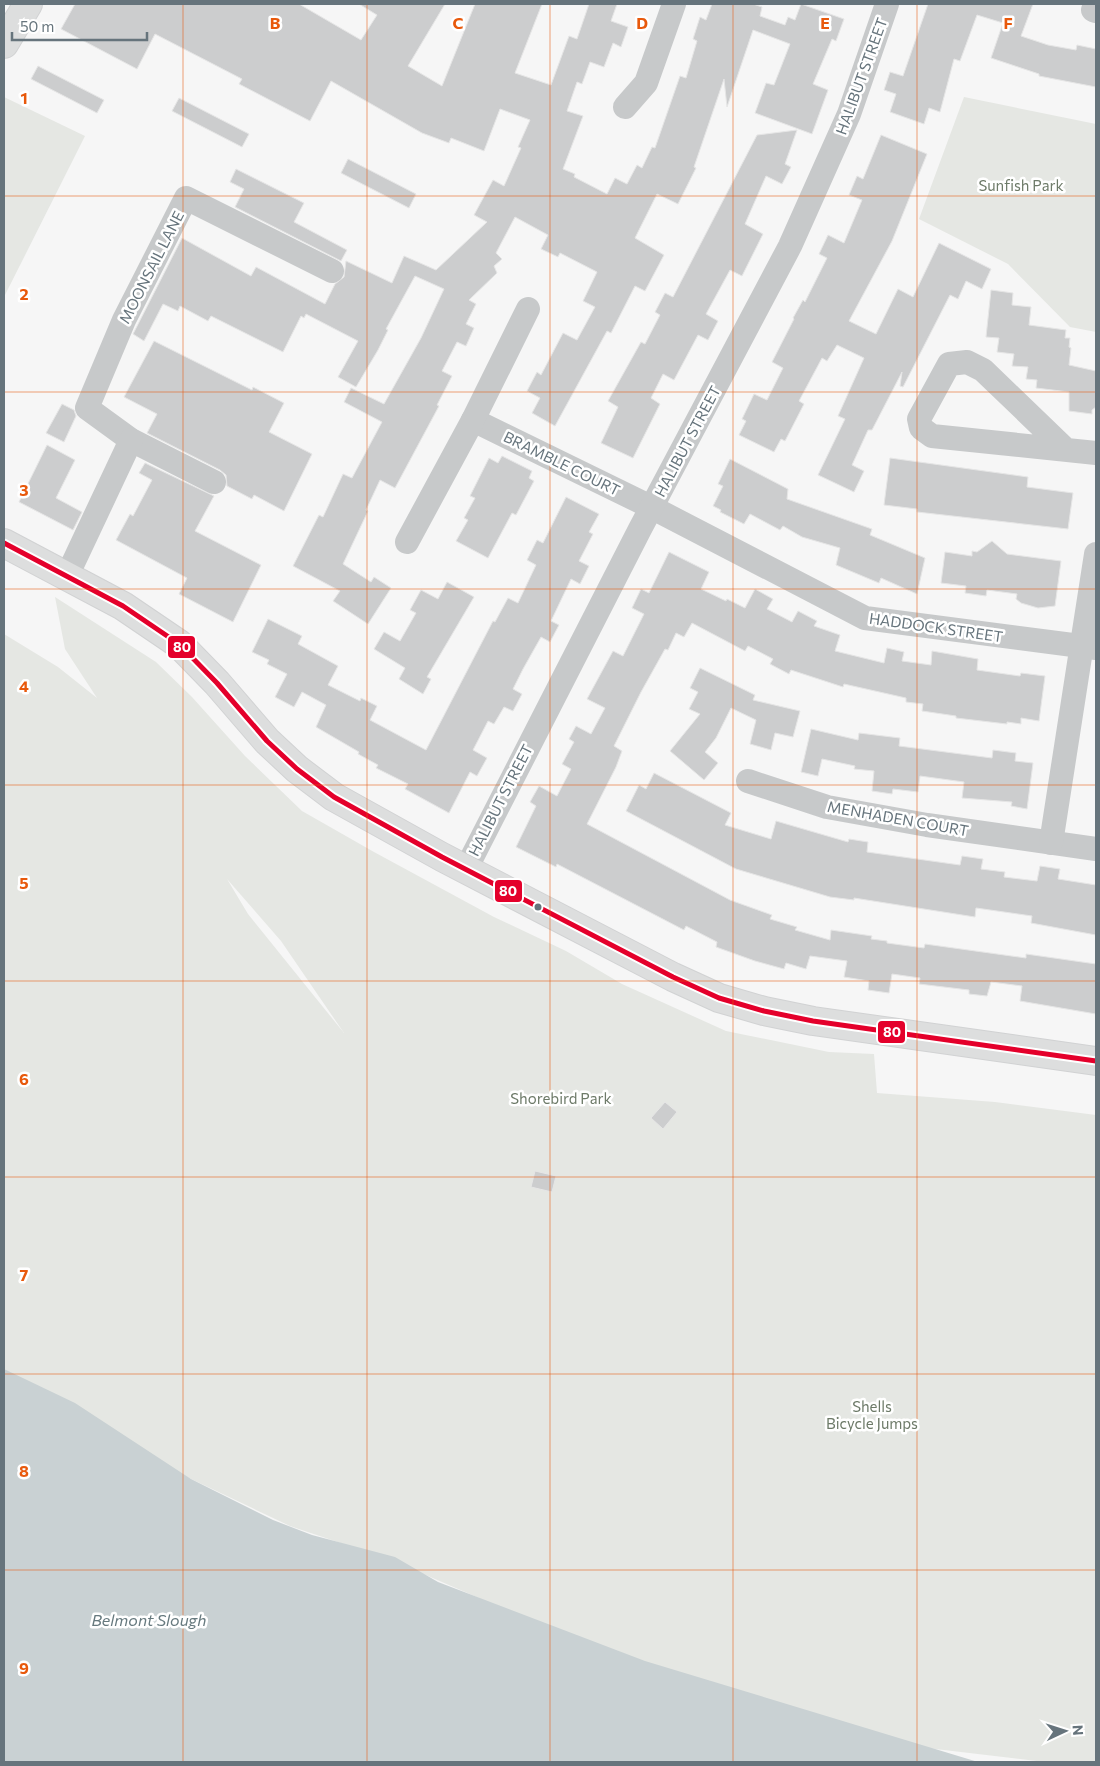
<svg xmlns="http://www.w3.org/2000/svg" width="1100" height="1766" viewBox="0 0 1100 1766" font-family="Commissioner,sans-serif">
<rect width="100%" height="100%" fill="#f6f6f6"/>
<g fill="#e5e7e3" fill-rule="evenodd">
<path d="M4,97L85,136L4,297Z"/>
<path d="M964,97L1096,124V332L1070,327L1008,264L919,219Z"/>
<path d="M55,597L156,662L192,697L245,756L302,811L374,852L494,917L566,951L622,984L726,1031L829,1052L874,1054L877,1093L995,1102L1096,1115V1762H1045L927,1748L607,1677L479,1598L391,1560L290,1526L189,1478L4,1369V634L58,667L97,698L65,649ZM227,879L281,941L344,1033L248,914Z"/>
</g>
<path fill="#c9d1d3" d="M4,1369L75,1403L191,1479L273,1520L312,1535L395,1557L438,1582L645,1661L978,1762H4Z"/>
<g fill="#cccdce" stroke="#e6e6e6">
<path d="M75,4H299L361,40L377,15L359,4H445L408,66L442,86L475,4H542L515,73L551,85L569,36L577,39L589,4H617L611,21L628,27L621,47L613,43L604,67L590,62L582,84L577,82L567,111L583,116L563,169L575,174L574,177L607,194L615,178L627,184L637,165L642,168L652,147L655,148L680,76L686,78L697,41L693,39L700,17L706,20L712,4H753L762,7L760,16L785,25L788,17L795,20L801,4L844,19L836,41L832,39L813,84L828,90L812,134L755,113L766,83L774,85L790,44L753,30L727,107L724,79L694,167L696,168L678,204L657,194L635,238L664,255L645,291L635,286L611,333L607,331L555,426L532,413L540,398L527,391L537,372L541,375L563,333L577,340L595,307L583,301L597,272L560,253L558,257L541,249L548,235L515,217L496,253L502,259L494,266L497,273L469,300L476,304L466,324L474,328L466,346L457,342L442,371L452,376L437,405L439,406L395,488L380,480L366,510L368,511L343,564L371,582L374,577L391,588L368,624L333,601L340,591L293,566L319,515L323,517L343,474L352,478L382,422L344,402L351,388L384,404L421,338L444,289L415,276L386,329L388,330L378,350L356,387L338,377L358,341L306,314L304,318L301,316L283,352L211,316L208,321L180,306L178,311L163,304L144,341L133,334L182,238L251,276L256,267L325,304L335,284L344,277L346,261L392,283L404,256L436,270L487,222L474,215L493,180L504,186L521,148L518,147L530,120L500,109L484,151L451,138L449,143L422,133L331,81L310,121L239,84L242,79L155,34L137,69L61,29Z"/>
<path d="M928,4H1033L1021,36L1048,45L1076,50L1077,45L1096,49V87L1039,76V74L991,58L1003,23L977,15L960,61L954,59L940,112L929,108L924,124L890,112L896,94L884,90L890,72L903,76Z"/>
<path d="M38,66L104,100L97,113L31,79Z"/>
<path d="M179,98L249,134L242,147L172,111Z"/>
<path d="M797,130L785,164L791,167L782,184L766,176L745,224L763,234L742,276L730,270L706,314L718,321L708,340L698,335L674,380L663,374L651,398L660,404L633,458L601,443L618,407L608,401L641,342L645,344L660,315L655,312L665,293L673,297L757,135Z"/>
<path d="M881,135L927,154L892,241L849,321L876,334L898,289L913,297L939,243L991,269L982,289L966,281L958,299L950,295L903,387L900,386L902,372L872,430H868L852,465L864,471L854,492L818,475L845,419L838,416L864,358L837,345L827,361L822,358L799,401L804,404L785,441L781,439L774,452L739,435L746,421L742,419L754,394L767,400L783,368L772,362L794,319L793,318L803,300L805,302L827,258L819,254L828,235L844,243L862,200L849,195L857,176L863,179Z"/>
<path d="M348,159L416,194L409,208L341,173Z"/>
<path d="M236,169L304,203L294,222L347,250L341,261L235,207L244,189L230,182Z"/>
<path d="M991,290L1013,293L1012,305L1031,307L1029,325L1066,330L1065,338H1070L1069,347L1071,348L1069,365L1096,371V407L1092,410V414L1069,411V392L1036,388L1037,380L1026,379L1028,367L1012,366L1014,354L997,352L999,338L986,337Z"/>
<path d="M154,341L252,390L253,387L284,403L269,432L312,454L284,511L254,495L252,499L227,486L226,475L220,470L147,433L157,414L124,397Z"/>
<path d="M62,404L74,410L76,416L64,442L46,433Z"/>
<path d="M47,445L75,460L56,498L82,512L73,530L19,502Z"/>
<path d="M502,456L532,471L529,478L534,481L516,515L512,513L488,558L456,541L468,520L464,518L475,498L470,496L489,458L498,463Z"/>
<path d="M890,458L1028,477L1027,487L1073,493L1068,529L917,512V509L884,505Z"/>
<path d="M730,459L788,489L787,499L872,529L870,535L925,558L917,594L881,578L879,583L836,565L840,548L802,537L783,526L780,530L750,514L744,524L720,512L721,510L713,506L723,486L718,484Z"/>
<path d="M145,463L214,496L195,531L261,565L233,622L179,594L187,578L116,540L130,514L133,516L152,480L139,473Z"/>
<path d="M566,497L599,514L589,532L593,534L579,561L589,566L580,584L571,579L551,621L559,625L550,642L541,637L523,669L513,689L522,694L513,711L504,707L494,724L488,721L473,750L487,758L477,776L470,772L449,813L405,789L408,784L376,768L378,765L358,754L359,752L316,727L326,705L302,692L294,707L275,697L287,674L267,664L269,660L252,652L268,619L302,636L298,644L338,666L328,685L360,701L361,698L377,706L370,720L426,750L493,621L495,622L508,598L518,603L536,565L527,560L537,540L543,543Z"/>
<path d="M992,541L1007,554L1061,561L1055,606L1038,608L1021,603L1016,599L1017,594L987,590L986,596L965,593L966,586L941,583L945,552L972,556V551L977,552Z"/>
<path d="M669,552L709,572L701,589L726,601L727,599L745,608L755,589L773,599L767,609L792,622L798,611L817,621L814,626L840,635L835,651L884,663L887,648L904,652L902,661L931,665L932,651L978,659L977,670L1020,676L1021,673L1045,676L1039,721L1021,718V724L1007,722V724L956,718V716L922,711L923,704L906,702V698L844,684L843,687L791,670L789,674L770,664L773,659L748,646L745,651L692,623L684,637L676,633L668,650L665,649L641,692L614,746L622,751L616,767L587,824L730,900L772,915L770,919L797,927L795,930L830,940L831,930L872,936L871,939L887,941V943L924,948L925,944L1026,958V954L1096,964V1014L1020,1001L1022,986L991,982L987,996L969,994V990L919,984L920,978L892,974L889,993L868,990L869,981L844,977L847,961L810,956L806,969L786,963L784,969L755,961L716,947L717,942L686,926L684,930L557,864L556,867L516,847L536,806L530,802L539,786L557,796L571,769L562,764L574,742L569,739L576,726L591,734L605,708L587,699L613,651L623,656L644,614L632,608L641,589L649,593Z"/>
<path d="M447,582L474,597L427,677L431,679L423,694L399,679L405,668L374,649L384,632L400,641L416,613L410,610L421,590L438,599Z"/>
<path d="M700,668L755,695L753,700L800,711L793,737L775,733L771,750L750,744L756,720L731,708L716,738L705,752L718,763L704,780L670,751L700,714L689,709L698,692L690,688Z"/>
<path d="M811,729L858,740L859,733L900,738L899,746L992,758L993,750L1016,753L1015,761L1033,763L1027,809L1011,806L1012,802L962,798L964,782L920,776L918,792L893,789L892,794L872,791L874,771L854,769L855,766L822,759L818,776L801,772Z"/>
<path d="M654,773L731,813L725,825L771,839L776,821L848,842L849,839L868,842L867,852L960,865L962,856L983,859L981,869L1005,872L1004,877L1037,881L1040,866L1060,869L1058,879L1096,885V935L1031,923L1032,916L976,908L975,917L854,898V900L830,897L736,869L626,811L639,785L646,789Z"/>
<path d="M665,1102L677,1112L663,1129L651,1118Z"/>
<path d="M535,1171L556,1176L552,1192L531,1187Z"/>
</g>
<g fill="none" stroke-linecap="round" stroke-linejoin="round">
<g stroke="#d1d2d3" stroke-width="30">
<g id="major">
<path d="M4,44L28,4"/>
<path d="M4,543L123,606L179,644L217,683L267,741L297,769L334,797L442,857L673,977L719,998L764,1011L813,1021L1096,1061"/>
</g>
</g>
<g stroke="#c7c9ca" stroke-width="24">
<path d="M1095,4L1093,10L1096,11"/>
<path d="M625,107L646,83L674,4"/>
<path d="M473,420L651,507L865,618L1096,648"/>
<path d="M1064,448L983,370L967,362L949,364L919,419L921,428L932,436L1096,453"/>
<path d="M214,482L131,440L87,408L124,320L186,198L332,271"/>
<path d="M407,542L473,420L528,309"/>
<path d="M67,576L131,440"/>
<path d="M748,781L827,807L927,825L1096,849"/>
<path d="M1051,843L1096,554"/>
<path d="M466,869L640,529L790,246L849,114L887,4"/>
</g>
<use href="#major" stroke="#dddede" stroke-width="28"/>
<g stroke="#fff" stroke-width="9">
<path id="bus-1" d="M4,543L123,606L179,644L217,683L267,741L297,769L334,797L442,857L673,977L719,998L764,1011L813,1021L1096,1061"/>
</g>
<use href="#bus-1" stroke="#e4002b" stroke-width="5"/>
</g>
<path fill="none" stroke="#e8590c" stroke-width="1" stroke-opacity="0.55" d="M183,4V1762M367,4V1762M550,4V1762M733,4V1762M917,4V1762M4,196H1096M4,392H1096M4,589H1096M4,785H1096M4,981H1096M4,1177H1096M4,1374H1096M4,1570H1096"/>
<circle fill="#66747c" stroke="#fff" stroke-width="2" cx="538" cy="907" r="4.5"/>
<g text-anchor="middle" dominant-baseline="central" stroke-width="5" stroke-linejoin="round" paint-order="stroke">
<g font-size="15" fill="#66747c" stroke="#fff">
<text transform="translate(861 76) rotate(-70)">HALIBUT STREET</text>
<text transform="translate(151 267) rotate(-63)">MOONSAIL LANE</text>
<text transform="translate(687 441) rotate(-62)">HALIBUT STREET</text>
<text transform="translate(562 463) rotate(26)">BRAMBLE COURT</text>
<text transform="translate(936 627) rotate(8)">HADDOCK STREET</text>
<text transform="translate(500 800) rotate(-63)">HALIBUT STREET</text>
<text transform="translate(898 818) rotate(10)">MENHADEN COURT</text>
</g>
<g font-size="15" fill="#6d7a68" stroke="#fff">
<text x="1021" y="185">Sunfish Park</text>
<text x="561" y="1098">Shorebird Park</text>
<text x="872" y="1406">Shells<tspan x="872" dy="17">Bicycle Jumps</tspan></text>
</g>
<g font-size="16" font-style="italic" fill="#66797e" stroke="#fff">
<text x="149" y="1619">Belmont Slough</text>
</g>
</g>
<g font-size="16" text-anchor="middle" font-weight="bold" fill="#e8590c" stroke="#fff" stroke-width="5" stroke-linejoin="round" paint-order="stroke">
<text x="275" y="29">B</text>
<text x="458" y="29">C</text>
<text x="642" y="29">D</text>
<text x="825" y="29">E</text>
<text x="1008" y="29">F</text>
<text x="24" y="104">1</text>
<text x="24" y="300">2</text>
<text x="24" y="496">3</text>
<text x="24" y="692">4</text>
<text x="24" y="889">5</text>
<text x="24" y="1085">6</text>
<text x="24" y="1281">7</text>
<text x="24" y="1477">8</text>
<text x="24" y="1674">9</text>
</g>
<g stroke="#fff" stroke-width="2">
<rect x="167" y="635" width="29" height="24" rx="5" fill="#e4002b"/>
<rect x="494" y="879" width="29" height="24" rx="5" fill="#e4002b"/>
<rect x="877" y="1020" width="29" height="24" rx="5" fill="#e4002b"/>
</g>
<g font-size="14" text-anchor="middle" font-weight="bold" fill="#fff">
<text x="182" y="652">80</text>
<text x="508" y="896">80</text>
<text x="892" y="1037">80</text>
</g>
<rect width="1100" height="1766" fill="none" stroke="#66747c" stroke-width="10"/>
<g transform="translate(1065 1731) rotate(86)" stroke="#ffffff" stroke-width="4" paint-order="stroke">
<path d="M0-4L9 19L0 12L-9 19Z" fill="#66747c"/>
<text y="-8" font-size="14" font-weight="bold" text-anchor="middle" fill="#66747c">N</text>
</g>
<path d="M12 32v8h135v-8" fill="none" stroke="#66747c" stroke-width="2.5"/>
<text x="20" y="32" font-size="15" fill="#66747c" stroke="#ffffff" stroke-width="4" paint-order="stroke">50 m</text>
</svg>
